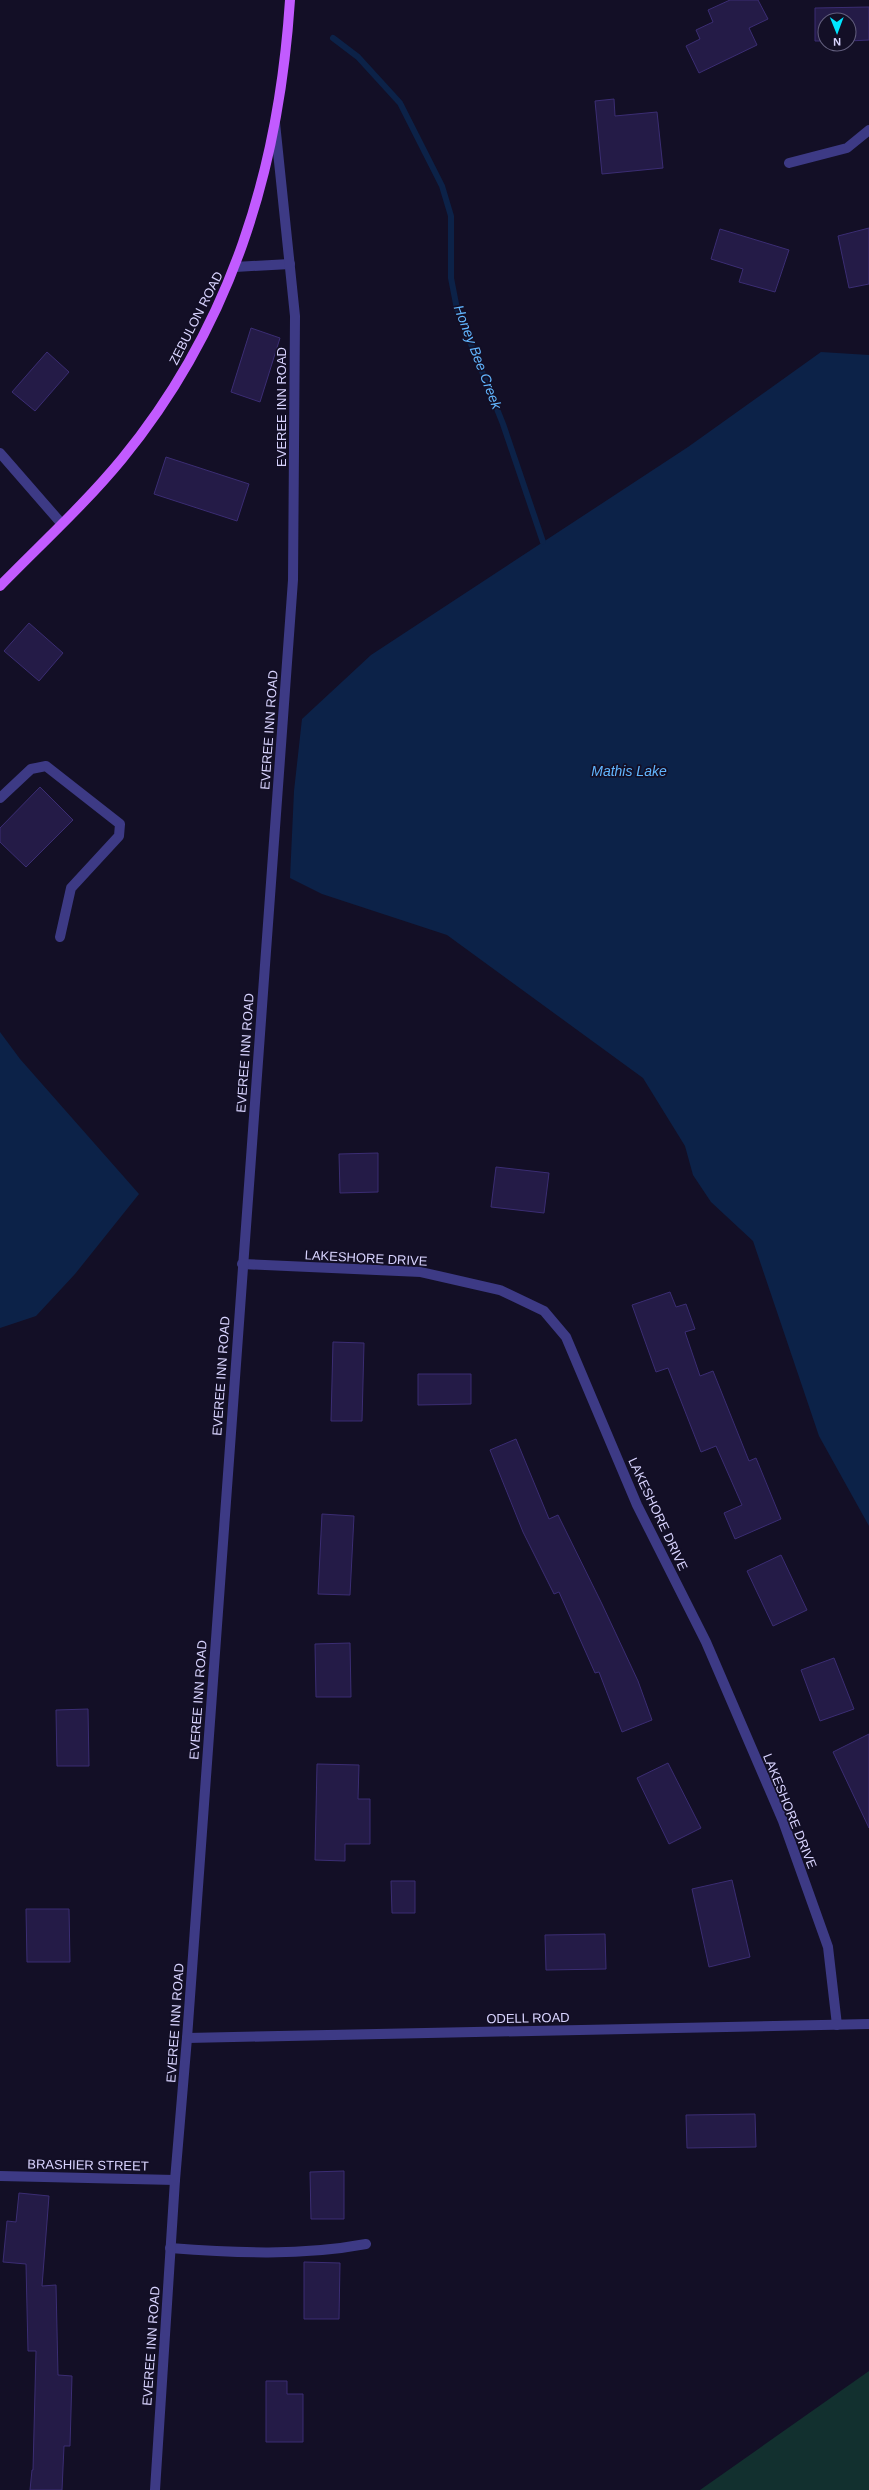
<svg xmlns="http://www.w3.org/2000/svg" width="869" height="2490" viewBox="0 0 869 2490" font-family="Arial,sans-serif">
<rect width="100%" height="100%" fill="#130f26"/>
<path fill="#12302f" d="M869,2371V2490H700Z"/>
<g fill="#0c2248">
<path d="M821,352L869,355V1526L819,1436L753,1241L711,1202L693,1175L685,1146L643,1078L447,935L322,894L290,878L294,791L302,719L371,655L688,447Z"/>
<path d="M0,1032L20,1059L139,1194L75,1274L36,1316L0,1328Z"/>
</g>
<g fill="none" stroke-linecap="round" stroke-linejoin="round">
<path stroke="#0c2248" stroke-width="6" d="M333,38L358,57L400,103L442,186L451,216V278L457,309L503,424L543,542"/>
</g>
<g fill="#241b47" stroke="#3b2d73">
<path d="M730,0H758L768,19L749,28L757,45L699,73L686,46L700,39L696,30L713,22L708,10Z"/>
<path d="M869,7V40L849,41V20H825V41H815V8Z"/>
<path d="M614,99L615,116L657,112L663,168L602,174L595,101Z"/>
<path d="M869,228V284L849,288L838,236Z"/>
<path d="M720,229L789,250L775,292L739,282L743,269L711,259Z"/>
<path d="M251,328L280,338L260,402L231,392Z"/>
<path d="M47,352L69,372L35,411L12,392Z"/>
<path d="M166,457L249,484L237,521L154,494Z"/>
<path d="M29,623L63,653L39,681L4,651Z"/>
<path d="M40,787L73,820L26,867L0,842V828Z"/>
<path d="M378,1153V1192L340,1193L339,1154Z"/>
<path d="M496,1167L549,1173L544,1213L491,1207Z"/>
<path d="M670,1292L676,1307L686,1304L695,1329L685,1332L700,1376L713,1371L749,1461L756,1458L781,1519L735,1539L724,1513L742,1505L716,1446L701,1452L668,1368L656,1372L632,1305Z"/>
<path d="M333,1342L364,1343L362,1421H331Z"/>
<path d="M418,1374H471V1404L418,1405Z"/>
<path d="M516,1439L549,1519L558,1515L602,1604L638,1681L652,1720L622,1732L599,1672L595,1673L559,1592L554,1594L523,1532L490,1450Z"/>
<path d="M322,1514L354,1516L350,1595L318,1594Z"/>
<path d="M781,1555L807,1610L773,1626L747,1571Z"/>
<path d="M350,1643L351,1697H316L315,1644Z"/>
<path d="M834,1658L854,1709L820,1721L801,1670Z"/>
<path d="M88,1709L89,1766H57L56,1710Z"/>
<path d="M869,1734V1828L833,1752Z"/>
<path d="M668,1763L701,1828L669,1844L637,1778Z"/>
<path d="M317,1764L359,1765L358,1799H370V1844H345V1861L315,1860Z"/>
<path d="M732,1880L750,1957L709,1967L692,1889Z"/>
<path d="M391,1881H415V1913H392Z"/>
<path d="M26,1909H69L70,1962H27Z"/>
<path d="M605,1934L606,1969L546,1970L545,1935Z"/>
<path d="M755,2114L756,2147L687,2148L686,2115Z"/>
<path d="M344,2171V2219H311L310,2172Z"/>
<path d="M19,2193L49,2196L42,2286L56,2285L58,2375L72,2376L70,2446H64L62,2490H30L32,2470H33L36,2351H28L26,2264L3,2262L7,2221L16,2222Z"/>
<path d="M304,2262L340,2263L339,2319H304Z"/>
<path d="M266,2381H287V2394H303V2442H266Z"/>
</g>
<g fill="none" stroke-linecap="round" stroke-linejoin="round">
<g stroke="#3d3a85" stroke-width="10">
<path d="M0,798L31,769L46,766L120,824L119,836L71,888L60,937"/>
<path d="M170,2248C235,2253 302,2256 366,2244"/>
</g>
<g stroke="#3d3a85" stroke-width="10">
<path d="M789,163L847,148L869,130"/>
<path d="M235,267L290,264"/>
<path d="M0,453L61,523"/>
<path d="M242,1264L421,1272L500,1290L544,1311L566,1337L637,1505L706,1642L783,1821L828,1947L837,2025"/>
<path d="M187,2038L869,2024"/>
<path d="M0,2176L175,2180"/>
<path d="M155,2490L175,2180L187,2038L293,580L295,316L275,123"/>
</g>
<path stroke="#c25bff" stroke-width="10" d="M0,586C41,544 85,504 122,459C231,326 279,170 290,0"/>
</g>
<g text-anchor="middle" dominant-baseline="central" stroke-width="3.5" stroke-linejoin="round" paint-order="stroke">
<g font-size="13" fill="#d9d4ff" stroke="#130f26">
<text transform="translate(196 318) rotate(-63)">ZEBULON ROAD</text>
<text transform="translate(281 407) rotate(-90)">EVEREE INN ROAD</text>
<text transform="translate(269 730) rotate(-86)">EVEREE INN ROAD</text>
<text transform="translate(245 1053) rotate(-86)">EVEREE INN ROAD</text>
<text transform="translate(366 1258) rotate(3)">LAKESHORE DRIVE</text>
<text transform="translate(221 1376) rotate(-86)">EVEREE INN ROAD</text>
<text transform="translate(658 1514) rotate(65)">LAKESHORE DRIVE</text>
<text transform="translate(198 1700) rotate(-86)">EVEREE INN ROAD</text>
<text transform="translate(790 1811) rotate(68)">LAKESHORE DRIVE</text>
<text transform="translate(528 2018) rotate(-1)">ODELL ROAD</text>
<text transform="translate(175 2023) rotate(-86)">EVEREE INN ROAD</text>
<text transform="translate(88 2165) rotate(1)">BRASHIER STREET</text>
<text transform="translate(151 2346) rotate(-86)">EVEREE INN ROAD</text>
</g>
<g font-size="14" font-style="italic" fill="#62b6ff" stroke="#130f26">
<text transform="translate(478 357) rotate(69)">Honey Bee Creek</text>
<text x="629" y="771">Mathis Lake</text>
</g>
</g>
<g transform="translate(837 32) rotate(179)"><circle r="19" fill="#130f26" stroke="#625e7d"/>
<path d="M0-3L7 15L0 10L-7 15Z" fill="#00e5ff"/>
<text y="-6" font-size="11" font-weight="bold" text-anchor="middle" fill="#d9d4ff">N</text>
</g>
</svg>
